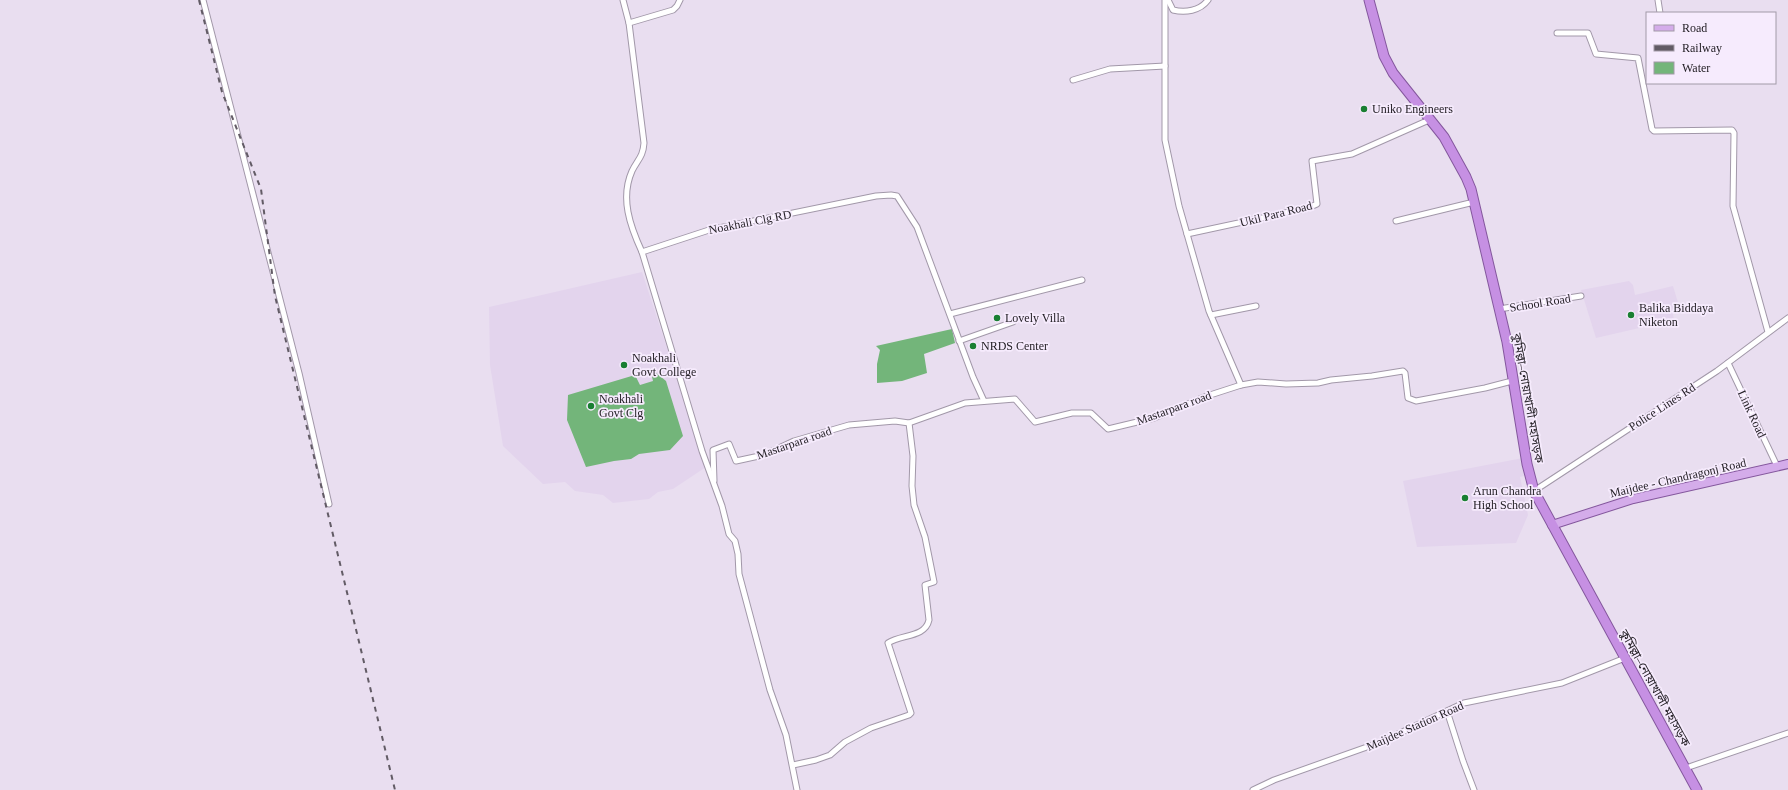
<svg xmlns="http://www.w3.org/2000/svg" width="1788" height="790" viewBox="0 0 1788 790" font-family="'Times New Roman','Noto Sans Bengali',serif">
<rect width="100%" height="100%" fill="#e9def0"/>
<g fill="#e3d4ed">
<path d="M642,272L706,467L673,489L658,492L649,499L613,503L603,495L575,491L565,482L543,484L503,446L490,365L489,307Z"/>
<path d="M1629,281L1633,285L1635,295L1673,286L1679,306L1672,309L1674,320L1596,338L1581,290Z"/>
<path d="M1523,458L1528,475L1520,477L1528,515L1516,543L1417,547L1403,481Z"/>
</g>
<g fill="#73b57a">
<path d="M952,329L955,343L924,354L927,373L902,381L877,383V364L880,350L876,346Z"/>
<path d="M650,368L666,381L683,436L670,450L639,454L631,459L614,461L586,467L567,420L568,395L635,375L640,385L653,381Z"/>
</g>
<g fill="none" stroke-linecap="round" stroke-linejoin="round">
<g stroke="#a298a9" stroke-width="7">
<g id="minor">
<path d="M203,0L299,373L329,504"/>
<path d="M623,0L629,23L644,143C643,157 638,159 632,171C620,198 630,226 642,252L709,230L876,196L891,195L897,196L917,227L973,377L984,401"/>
<path d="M1165,0V140L1179,206L1209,311L1241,385"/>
<path d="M1168,0L1173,10C1185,13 1200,11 1208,0"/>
<path d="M1658,0L1660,13"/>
<path d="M629,23L673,10L677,6L680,0"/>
<path d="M1557,33H1588L1596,54L1638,58L1652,129L1654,131L1732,130L1734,133L1733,206L1768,332"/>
<path d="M1073,80L1110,69L1165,66"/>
<path d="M1396,221L1474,202"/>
<path d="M1187,234L1308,208L1317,204L1312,161L1352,154L1429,120"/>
<path d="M642,252L702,451L722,506L729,534L735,541L738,554L739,574L770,690L786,735L797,790"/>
<path d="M1499,309L1581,296"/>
<path d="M950,314L1082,280"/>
<path d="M1211,315L1256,306"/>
<path d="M959,341L1013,322"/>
<path d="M1728,363L1777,466"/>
<path d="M714,481L713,450L729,444L736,461L764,455L794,441L849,425L895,421L909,423L965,403L1015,399L1035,422L1072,413H1091L1108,429L1154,418L1207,396L1241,385L1258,382L1286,384L1318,383L1331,380L1372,376L1403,371L1405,373L1408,398L1416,401L1485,388L1512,381"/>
<path d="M1534,491L1717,371L1788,318"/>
<path d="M1447,711L1463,761L1474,790"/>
<path d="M793,765L816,760L830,755L845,742L871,728L909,715L911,713L888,643C901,634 925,638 929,620L925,585L934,582L925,537L914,505L912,486L913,456L909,423"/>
<path d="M1686,768L1788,733"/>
<path d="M1253,790L1274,780L1381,742L1464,703L1562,683L1625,658"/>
</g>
</g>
<g stroke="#84579d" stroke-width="10">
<path id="primary" d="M1552,525L1633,499L1788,464"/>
</g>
<g stroke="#84579d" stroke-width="11">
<path id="trunk" d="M1369,0L1384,56L1393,73L1444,137L1466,177L1471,189L1507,342L1527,464L1534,491L1697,790"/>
</g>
<use href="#minor" stroke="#fff" stroke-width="5"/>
<use href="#primary" stroke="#d4acea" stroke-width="8"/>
<use href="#trunk" stroke="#c690e3" stroke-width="9"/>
<path stroke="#625b65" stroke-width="2" stroke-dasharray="5 5" stroke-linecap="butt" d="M199,0L222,92L261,189L275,296L395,790"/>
</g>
<g fill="#197f32" stroke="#f6ebfd" stroke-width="1.5">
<circle cx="1364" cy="109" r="4"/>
<circle cx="1631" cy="315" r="4"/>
<circle cx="997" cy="318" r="4"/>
<circle cx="973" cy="346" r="4"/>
<circle cx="624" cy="365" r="4"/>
<circle cx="591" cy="406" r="4"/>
<circle cx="1465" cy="498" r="4"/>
</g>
<g text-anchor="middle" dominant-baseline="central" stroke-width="3.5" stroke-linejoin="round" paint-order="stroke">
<g font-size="12" fill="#252127" stroke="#f6ebfd" text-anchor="start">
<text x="1372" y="109">Uniko Engineers</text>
<text x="1639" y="308">Balika Biddaya<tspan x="1639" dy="14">Niketon</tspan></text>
<text x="1005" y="318">Lovely Villa</text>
<text x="981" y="346">NRDS Center</text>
<text x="632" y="358">Noakhali<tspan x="632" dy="14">Govt College</tspan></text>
<text x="599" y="399">Noakhali<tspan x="599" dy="14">Govt Clg</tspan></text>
<text x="1473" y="491">Arun Chandra<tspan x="1473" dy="14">High School</tspan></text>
</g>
<g font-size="12" fill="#252127" stroke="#f6ebfd">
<text transform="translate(1276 214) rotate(-14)">Ukil Para Road</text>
<text transform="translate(750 222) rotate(-11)">Noakhali Clg RD</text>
<text transform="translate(1540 303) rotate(-9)">School Road</text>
<text transform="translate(1528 398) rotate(80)">কুমিল্লা–নোয়াখালী মহাসড়ক</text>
<text transform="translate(1662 407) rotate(-33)">Police Lines Rd</text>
<text transform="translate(1174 408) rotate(-20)">Mastarpara road</text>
<text transform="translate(1752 414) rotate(65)">Link Road</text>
<text transform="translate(794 443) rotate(-19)">Mastarpara road</text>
<text transform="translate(1678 478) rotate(-13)">Maijdee - Chandragonj Road</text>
<text transform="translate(1655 688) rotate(61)">কুমিল্লা–নোয়াখালী মহাসড়ক</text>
<text transform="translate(1415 726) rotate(-24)">Maijdee Station Road</text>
</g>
</g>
<rect x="1646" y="12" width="130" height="72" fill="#f6ebfd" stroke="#a29aa7"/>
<rect x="1654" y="25" width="20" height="6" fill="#d4acea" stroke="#a29aa7"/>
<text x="1682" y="32" font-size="12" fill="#252127">Road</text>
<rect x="1654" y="45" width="20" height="6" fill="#625b65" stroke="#a29aa7"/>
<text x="1682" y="52" font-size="12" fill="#252127">Railway</text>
<rect x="1654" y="62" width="20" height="12" fill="#73b57a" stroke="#a29aa7"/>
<text x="1682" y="72" font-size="12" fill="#252127">Water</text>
</svg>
